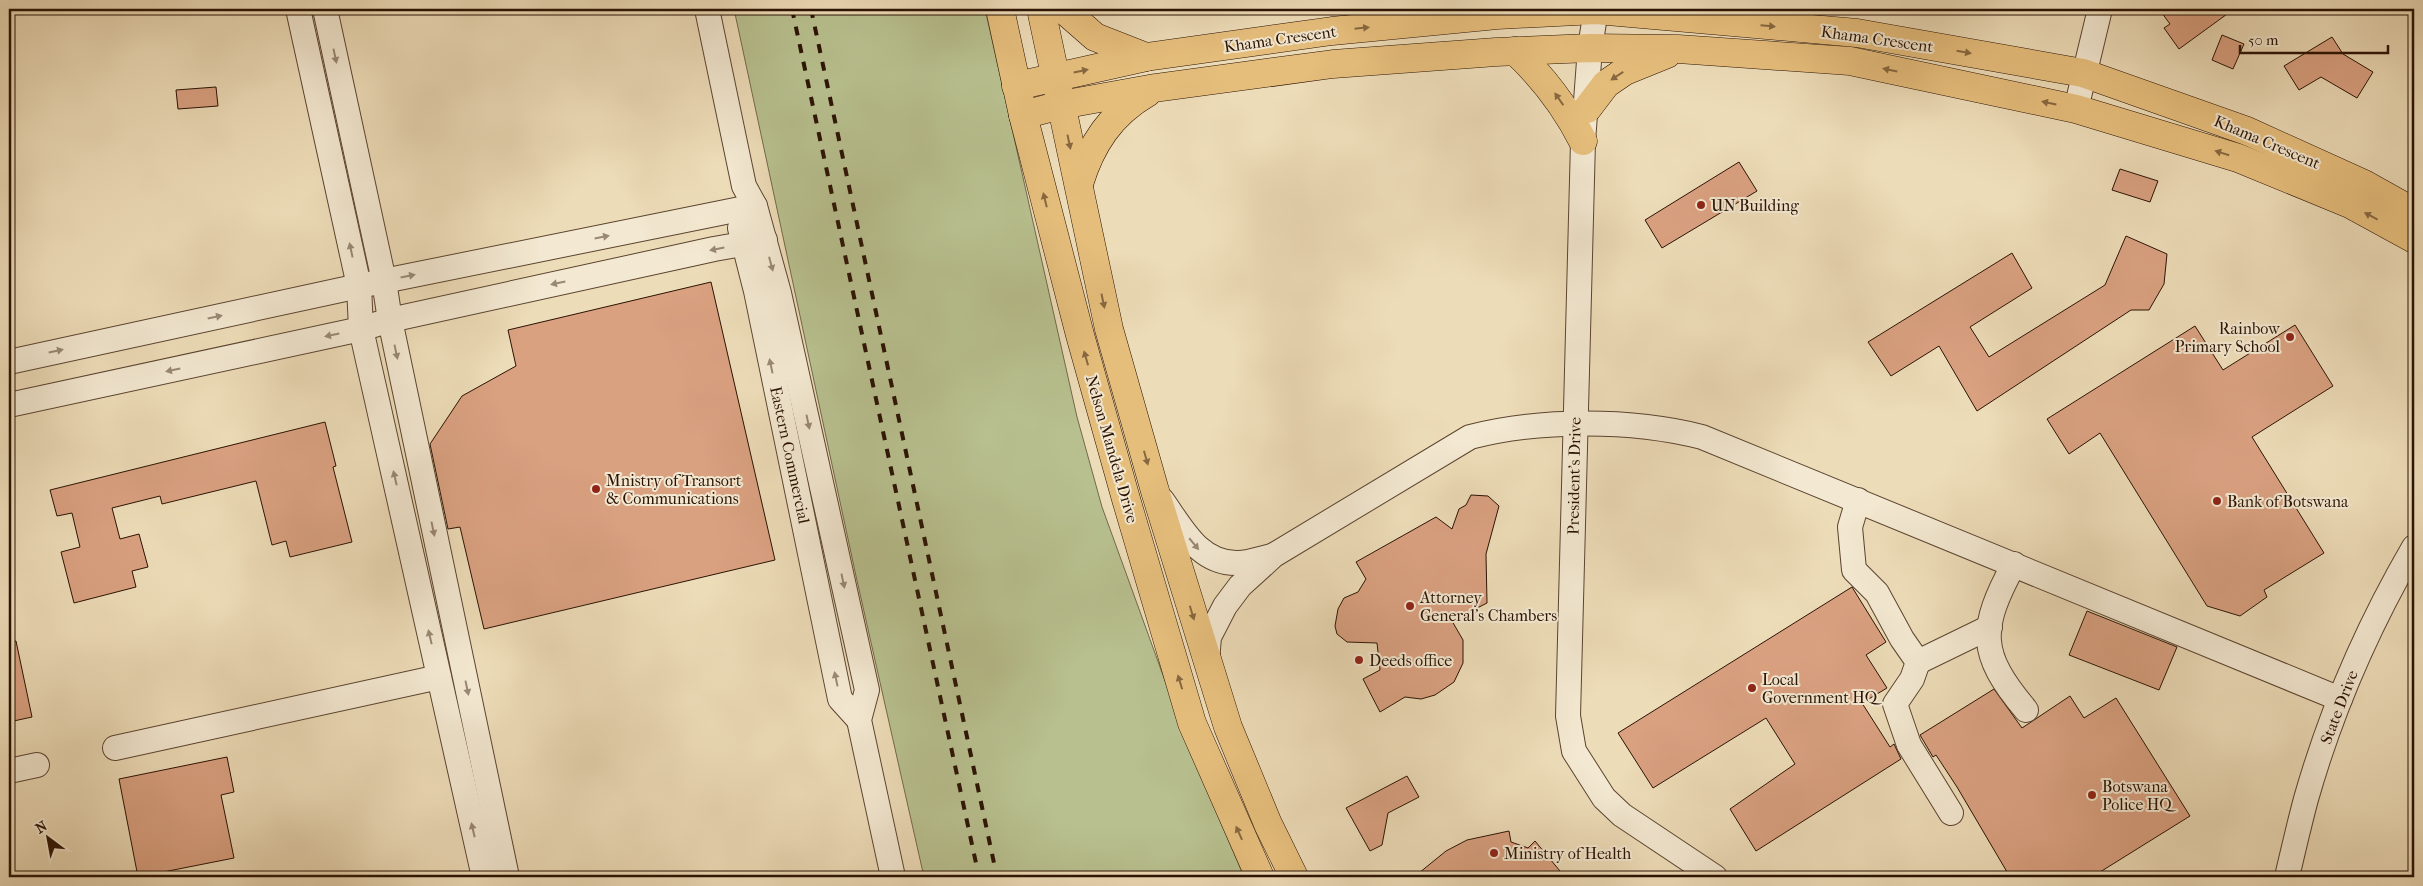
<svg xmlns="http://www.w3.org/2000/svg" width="2423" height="886" viewBox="0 0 2423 886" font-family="'IM FELL French Canon',serif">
<rect width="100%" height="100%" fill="#eddcb8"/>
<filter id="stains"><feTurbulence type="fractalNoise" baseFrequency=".004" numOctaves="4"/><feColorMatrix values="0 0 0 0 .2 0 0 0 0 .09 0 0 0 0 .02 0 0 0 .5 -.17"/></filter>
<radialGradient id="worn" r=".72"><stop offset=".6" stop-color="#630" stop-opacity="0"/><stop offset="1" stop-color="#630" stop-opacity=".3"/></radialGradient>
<path fill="#b8c08f" stroke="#716949" d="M734,9H985L1077,417L1102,507L1193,758L1244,877H924L856,576Z"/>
<g fill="#daa181" stroke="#2a1203">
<path d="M2159,9H2234L2179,49L2164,28L2170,24Z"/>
<path d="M2222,35L2244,44L2233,69L2212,60Z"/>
<path d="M2332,37L2343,54L2373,72L2357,98L2321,77L2299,90L2284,66Z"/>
<path d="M216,87L218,106L178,109L176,90Z"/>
<path d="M1739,162L1757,191L1662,248L1645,220Z"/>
<path d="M2120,169L2158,181L2150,202L2112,190Z"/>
<path d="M2126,236L2167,254L2164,284L2149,310H2131L1977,411L1939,346L1891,376L1868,342L2012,253L2032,288L1970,327L1989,357L2105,285Z"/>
<path d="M711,282L775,560L484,629L460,527L448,529L430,444L462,396L516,366L508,330Z"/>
<path d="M2295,325L2333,386L2252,437L2324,553L2264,590L2267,597L2240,616L2207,606L2100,433L2069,454L2047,419L2195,326L2223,370Z"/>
<path d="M325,422L336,466L333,467L352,542L290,557L286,541L272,545L256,481L162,504L160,496L112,508L120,539L139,534L148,567L132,571L136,587L74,603L61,552L80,547L72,513L57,516L50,490Z"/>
<path d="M1471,495L1488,496L1499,506L1486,554L1487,603L1452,621L1463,640V663L1454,682L1435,695L1421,699L1405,697L1380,712L1363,679L1380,670L1377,643L1347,642L1337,634L1335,626L1338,609L1344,598L1358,592L1366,579L1356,562L1436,517L1452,529L1459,509L1466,505Z"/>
<path d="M1852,587L1886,642L1866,655L1887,688L1862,703L1890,747L1894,744L1901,759L1756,851L1730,809L1795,764L1766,718L1653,788L1618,733Z"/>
<path d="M2087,611L2177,647L2159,690L2069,655Z"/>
<path d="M16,641L32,717L9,722V642Z"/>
<path d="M1994,689L2022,728L2070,696L2084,718L2116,698L2190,816L2092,877H2010L1957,787L1936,755L1933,757L1920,735Z"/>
<path d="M227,757L234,792L221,795L234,858L138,877L119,779Z"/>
<path d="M1407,776L1419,797L1388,813L1382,845L1370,851L1346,808Z"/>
<path d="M1509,831L1511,842L1528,848L1535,841L1565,877H1414L1446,851L1467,840Z"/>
</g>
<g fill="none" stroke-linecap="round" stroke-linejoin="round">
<g stroke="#5b4430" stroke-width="26">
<g id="minor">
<path d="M298,9L359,286L361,329L484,877"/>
<path d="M325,9L384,281L390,320L507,877"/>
<path d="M707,9L744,186L755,206L779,293L867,690L859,720L893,877"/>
<path d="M1596,9L1590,48L1583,141L1568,716L1574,751L1604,798L1622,815L1715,877"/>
<path d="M2076,109L2100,9"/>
<path d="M740,228L756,291L840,699L859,720"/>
<path d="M9,362L359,286L755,206"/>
<path d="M9,405L361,329L390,320L714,249L765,240"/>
<path d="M1162,500C1182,528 1199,564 1238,563C1249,563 1261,558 1272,556"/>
<path d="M1858,500L1850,527L1854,570L1877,593L1902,639L1918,662L1912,679L1895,704L1909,745L1951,813"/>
<path d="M2014,564C1979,629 1978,653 2026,710"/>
<path d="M1207,661L1209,637L1225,606L1240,586L1274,555L1470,437C1539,419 1632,419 1702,437L2340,699"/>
<path d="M1918,662L1990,627"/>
<path d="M115,748L439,677"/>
<path d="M9,771L37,765"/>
<path d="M2287,877C2293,851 2299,825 2306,799C2331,711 2368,626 2414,547"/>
</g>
</g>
<g stroke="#2a1203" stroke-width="29">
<g id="major">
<path d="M1000,9L1023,115L1080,335L1126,499L1192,723L1260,877"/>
<path d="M1041,9L1109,329L1155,491L1228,727L1268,824L1294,877"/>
<path d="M1063,9L1095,37L1146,57"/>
<path d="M1515,51C1544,78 1565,106 1583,141"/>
<path d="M1016,86L1146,57L1332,31L1497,15L1596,10L1857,33L2083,73L2247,131L2364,184L2414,212"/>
<path d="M1587,109L1606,84L1625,71L1667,54"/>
<path d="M1023,115L1061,105L1155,88L1333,64L1496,52L1590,48L1678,49L1850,61L2076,109L2238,158L2350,204L2414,239"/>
<path d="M1079,184C1091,144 1111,114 1147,93"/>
</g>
</g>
<use href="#minor" stroke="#f3e8d1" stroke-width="24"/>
<use href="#major" stroke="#e6be7c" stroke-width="28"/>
<g stroke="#2a1203" stroke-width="4" stroke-dasharray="9 9" stroke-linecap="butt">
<path d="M792,9L979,877"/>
<path d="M811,9L997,877"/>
</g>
</g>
<defs><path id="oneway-solid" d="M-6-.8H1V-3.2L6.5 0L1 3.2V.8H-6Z" transform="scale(1.25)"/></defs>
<g fill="#886840">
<use href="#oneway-solid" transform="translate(1768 26) rotate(5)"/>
<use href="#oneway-solid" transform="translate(1362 28) rotate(-6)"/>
<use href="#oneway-solid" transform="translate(1964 52) rotate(10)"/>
<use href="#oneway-solid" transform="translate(1890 70) rotate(-168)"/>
<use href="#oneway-solid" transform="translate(1081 71) rotate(-12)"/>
<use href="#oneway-solid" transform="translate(1617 76) rotate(147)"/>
<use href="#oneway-solid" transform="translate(1559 99) rotate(-125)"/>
<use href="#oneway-solid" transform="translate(2049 103) rotate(-168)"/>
<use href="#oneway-solid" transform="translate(1069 142) rotate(78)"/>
<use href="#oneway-solid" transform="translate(2222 153) rotate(-163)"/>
<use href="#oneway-solid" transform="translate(1045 200) rotate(-104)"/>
<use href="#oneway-solid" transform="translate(2371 216) rotate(-152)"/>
<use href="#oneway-solid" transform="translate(1103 301) rotate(78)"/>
<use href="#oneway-solid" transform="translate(1086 358) rotate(-106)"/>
<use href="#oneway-solid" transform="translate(1146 458) rotate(74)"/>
<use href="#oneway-solid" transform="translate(1192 613) rotate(73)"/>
<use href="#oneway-solid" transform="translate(1180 682) rotate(-107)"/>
<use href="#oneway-solid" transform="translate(1239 833) rotate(-114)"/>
</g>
<g fill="#998874">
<use href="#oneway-solid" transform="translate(335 56) rotate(78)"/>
<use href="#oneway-solid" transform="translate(602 237) rotate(-11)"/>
<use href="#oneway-solid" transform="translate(717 249) rotate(169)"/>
<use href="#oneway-solid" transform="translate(351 250) rotate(-102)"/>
<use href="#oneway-solid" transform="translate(771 264) rotate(75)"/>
<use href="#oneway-solid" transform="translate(408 276) rotate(-11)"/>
<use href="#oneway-solid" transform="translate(558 283) rotate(168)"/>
<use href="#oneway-solid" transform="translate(215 317) rotate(-12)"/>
<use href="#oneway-solid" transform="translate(332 335) rotate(168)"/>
<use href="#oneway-solid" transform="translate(56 351) rotate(-12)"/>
<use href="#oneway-solid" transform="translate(396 352) rotate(78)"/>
<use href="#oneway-solid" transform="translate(771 366) rotate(-102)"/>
<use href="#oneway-solid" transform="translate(173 370) rotate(168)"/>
<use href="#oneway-solid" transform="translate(808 422) rotate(78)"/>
<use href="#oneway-solid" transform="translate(395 478) rotate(-103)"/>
<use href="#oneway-solid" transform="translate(433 529) rotate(78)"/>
<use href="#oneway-solid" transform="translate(1194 544) rotate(50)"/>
<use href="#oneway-solid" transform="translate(843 581) rotate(78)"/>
<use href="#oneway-solid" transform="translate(430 637) rotate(-103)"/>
<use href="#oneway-solid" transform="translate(836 679) rotate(-102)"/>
<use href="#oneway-solid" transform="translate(467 688) rotate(78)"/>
<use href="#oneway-solid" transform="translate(473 830) rotate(-103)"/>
</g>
<g fill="#8f2418" stroke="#f3e8d1" stroke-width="2">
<circle cx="1701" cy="205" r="5"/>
<circle cx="2290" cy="337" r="5"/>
<circle cx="596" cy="489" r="5"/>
<circle cx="2217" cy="501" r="5"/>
<circle cx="1410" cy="606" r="5"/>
<circle cx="1359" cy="660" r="5"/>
<circle cx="1752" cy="688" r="5"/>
<circle cx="2092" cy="795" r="5"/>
<circle cx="1494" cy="853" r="5"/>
</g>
<g text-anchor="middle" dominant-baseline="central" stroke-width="4" stroke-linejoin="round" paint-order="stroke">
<g font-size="16" fill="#2a1203" stroke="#f3e8d1">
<text transform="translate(1280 39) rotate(-8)">Khama Crescent</text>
<text transform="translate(1877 39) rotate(8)">Khama Crescent</text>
<text transform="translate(2267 142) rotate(23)">Khama Crescent</text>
<text transform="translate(1112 449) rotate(74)">Nelson Mandela Drive</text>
<text transform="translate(790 455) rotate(78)">Eastern Commercial</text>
<text transform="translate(1574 476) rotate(-89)">President's Drive</text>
<text transform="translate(2339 707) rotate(-69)">State Drive</text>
</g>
<g font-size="16" fill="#2a1203" stroke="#f3e8d1" text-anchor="start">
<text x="1711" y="205">UN Building</text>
<text x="2280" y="328" text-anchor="end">Rainbow<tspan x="2280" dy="18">Primary School</tspan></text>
<text x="606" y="480">Mnistry of Transort<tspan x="606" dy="18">&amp; Communications</tspan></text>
<text x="2227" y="501">Bank of Botswana</text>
<text x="1420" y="597">Attorney<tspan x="1420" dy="18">General's Chambers</tspan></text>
<text x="1369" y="660">Deeds office</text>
<text x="1762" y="679">Local<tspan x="1762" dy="18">Government HQ</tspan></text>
<text x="2102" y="786">Botswana<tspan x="2102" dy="18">Police HQ</tspan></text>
<text x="1504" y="853">Ministry of Health</text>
</g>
</g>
<rect width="2423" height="886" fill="none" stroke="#eddcb8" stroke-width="30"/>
<rect x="10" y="10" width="2403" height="866" fill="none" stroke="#2a1203" stroke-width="2.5"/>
<rect x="15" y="15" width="2393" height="856" fill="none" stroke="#2a1203"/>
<g transform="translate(48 838) rotate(328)" stroke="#f3e8d1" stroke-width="4" paint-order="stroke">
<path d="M0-4L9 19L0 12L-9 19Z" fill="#2a1203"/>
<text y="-8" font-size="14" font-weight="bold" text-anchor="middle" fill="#2a1203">N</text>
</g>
<path d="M2240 45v8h148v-8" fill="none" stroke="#2a1203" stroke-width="2.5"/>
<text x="2248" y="45" font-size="15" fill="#2a1203" stroke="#f3e8d1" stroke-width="4" paint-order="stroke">50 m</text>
<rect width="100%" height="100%" filter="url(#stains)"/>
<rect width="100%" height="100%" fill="url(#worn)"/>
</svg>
